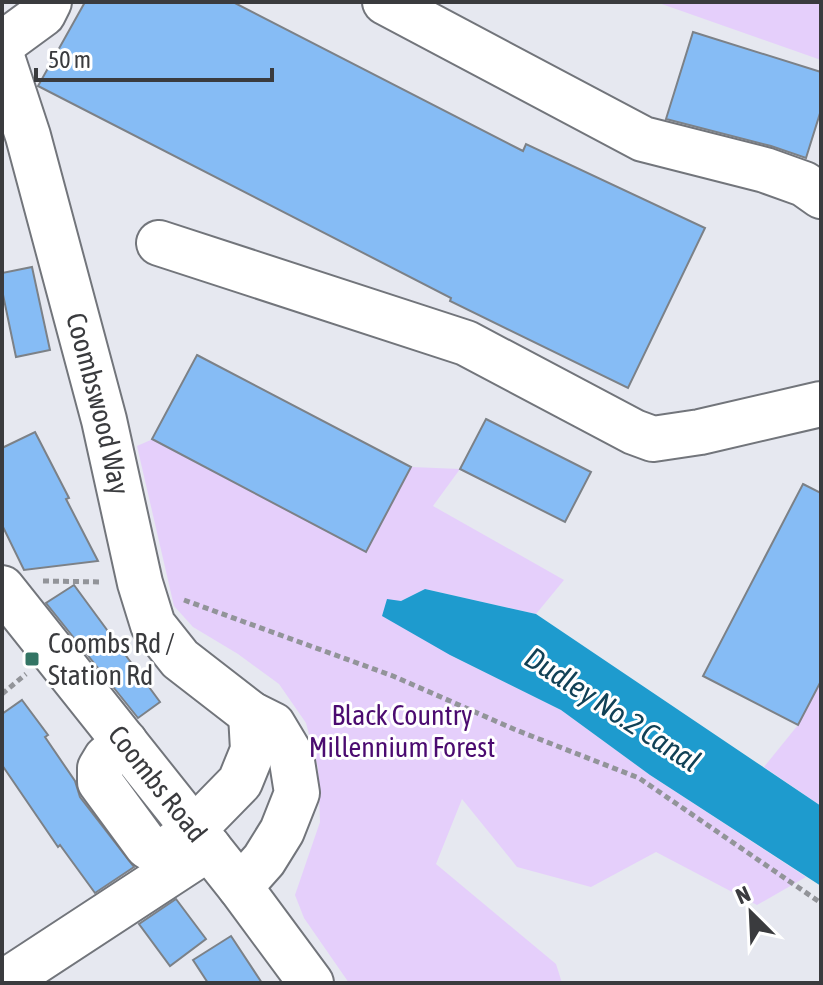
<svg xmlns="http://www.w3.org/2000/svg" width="823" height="985" viewBox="0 0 823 985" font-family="'Asap Condensed',sans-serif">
<rect width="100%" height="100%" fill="#e6e8f0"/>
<g fill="#e5cffb">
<path d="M656,2H821V60Z"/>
<path d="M153,439L366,552L411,467L460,469L433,506L564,580L536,614L425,589L401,601L450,655L561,710L650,775L806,877L757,905L656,852L591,887L517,867L462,799L436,864L556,964L562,983H349L304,918L295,895L320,822L318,768L306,723L279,684L238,654L193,627L174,606L137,446Z"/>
<path d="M821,681V806L764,767L798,725Z"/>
</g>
<path fill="#1e9bce" d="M425,589L536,614L821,806V886L650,775L561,710L450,655L382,616L387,599L401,601Z"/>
<g fill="#86bcf5" stroke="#7c8187" stroke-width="2">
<path d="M85,2H233L523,151L526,144L705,228L628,388L450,301L451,298L38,86Z"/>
<path d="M693,32L821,72V110L806,158L771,146L666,119Z"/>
<path d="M32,267L50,350L16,357L2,290V273Z"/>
<path d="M197,355L411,467L366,552L152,439Z"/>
<path d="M486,419L591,472L565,522L460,469Z"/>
<path d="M35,432L69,498L66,499L98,561L24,570L2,525V448Z"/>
<path d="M803,484L821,493V681L798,725L703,676Z"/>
<path d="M74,585L160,702L138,718L46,603Z"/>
<path d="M22,700L48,735L45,737L75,781L80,797L134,867L95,893L60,845L58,847L2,765V714Z"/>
<path d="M176,899L206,939L170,966L139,924Z"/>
<path d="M231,936L262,983H208L193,960Z"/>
</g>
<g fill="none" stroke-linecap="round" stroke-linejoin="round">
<g stroke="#72757b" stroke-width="48">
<g id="minor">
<path d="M385,2L643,139L765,170L804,184L821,196"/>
<path d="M2,44L43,14L49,2"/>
<path id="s1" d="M2,57L28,136L104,420L140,583L153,625L180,659L251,714L273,725L291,755L297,793L282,831L264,860L240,887"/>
<path d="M159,243L466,343L634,432L653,439L700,432L821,404"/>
<path d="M125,742L106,758L100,768V782L147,846L155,851H165L194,829L240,782L253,750L251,714"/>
<path d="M9,983L12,977L209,848"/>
</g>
</g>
<g stroke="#72757b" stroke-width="48">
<g id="major">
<path id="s2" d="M2,588L240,887L311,983"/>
</g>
</g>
<g stroke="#929499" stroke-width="5" stroke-dasharray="6 4" stroke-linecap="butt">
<path d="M43,581L101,582"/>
<path d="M184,600L393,676L516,730L639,778L821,903"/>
<path d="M2,694L26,674"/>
</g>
<use href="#minor" stroke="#fff" stroke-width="44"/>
<use href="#major" stroke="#fff" stroke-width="44"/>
</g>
<rect fill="#337464" stroke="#fff" stroke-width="3" x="24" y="651" width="16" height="16" rx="4"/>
<g text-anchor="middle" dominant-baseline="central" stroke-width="6" stroke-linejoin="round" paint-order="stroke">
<g font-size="28" fill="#3a3b3e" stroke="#fff">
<text stroke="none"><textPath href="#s1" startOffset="360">Coombswood Way</textPath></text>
<text stroke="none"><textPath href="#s2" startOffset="250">Coombs Road</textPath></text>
</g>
<g font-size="28" fill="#3a3b3e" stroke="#fff" text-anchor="start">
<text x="48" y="643">Coombs Rd /<tspan x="48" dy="32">Station Rd</tspan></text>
</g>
<g font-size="28" fill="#4b0b70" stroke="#fff">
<text x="402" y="715">Black Country<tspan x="402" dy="32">Millennium Forest</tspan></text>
</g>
<g font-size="30" font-style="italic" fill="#114156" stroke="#fff">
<text transform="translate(613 709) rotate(33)">Dudley No.2 Canal</text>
</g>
</g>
<rect width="823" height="985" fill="none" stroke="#3a3b3e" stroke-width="8"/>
<g transform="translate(751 913) rotate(336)" stroke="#ffffff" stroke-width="6" paint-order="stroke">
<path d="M0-6L14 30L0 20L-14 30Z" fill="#3a3b3e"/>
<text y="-12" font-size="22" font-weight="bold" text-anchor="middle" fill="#3a3b3e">N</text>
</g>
<path d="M36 68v12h236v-12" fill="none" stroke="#3a3b3e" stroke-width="4"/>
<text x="48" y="68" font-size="24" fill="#3a3b3e" stroke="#ffffff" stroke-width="6" paint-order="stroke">50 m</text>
</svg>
